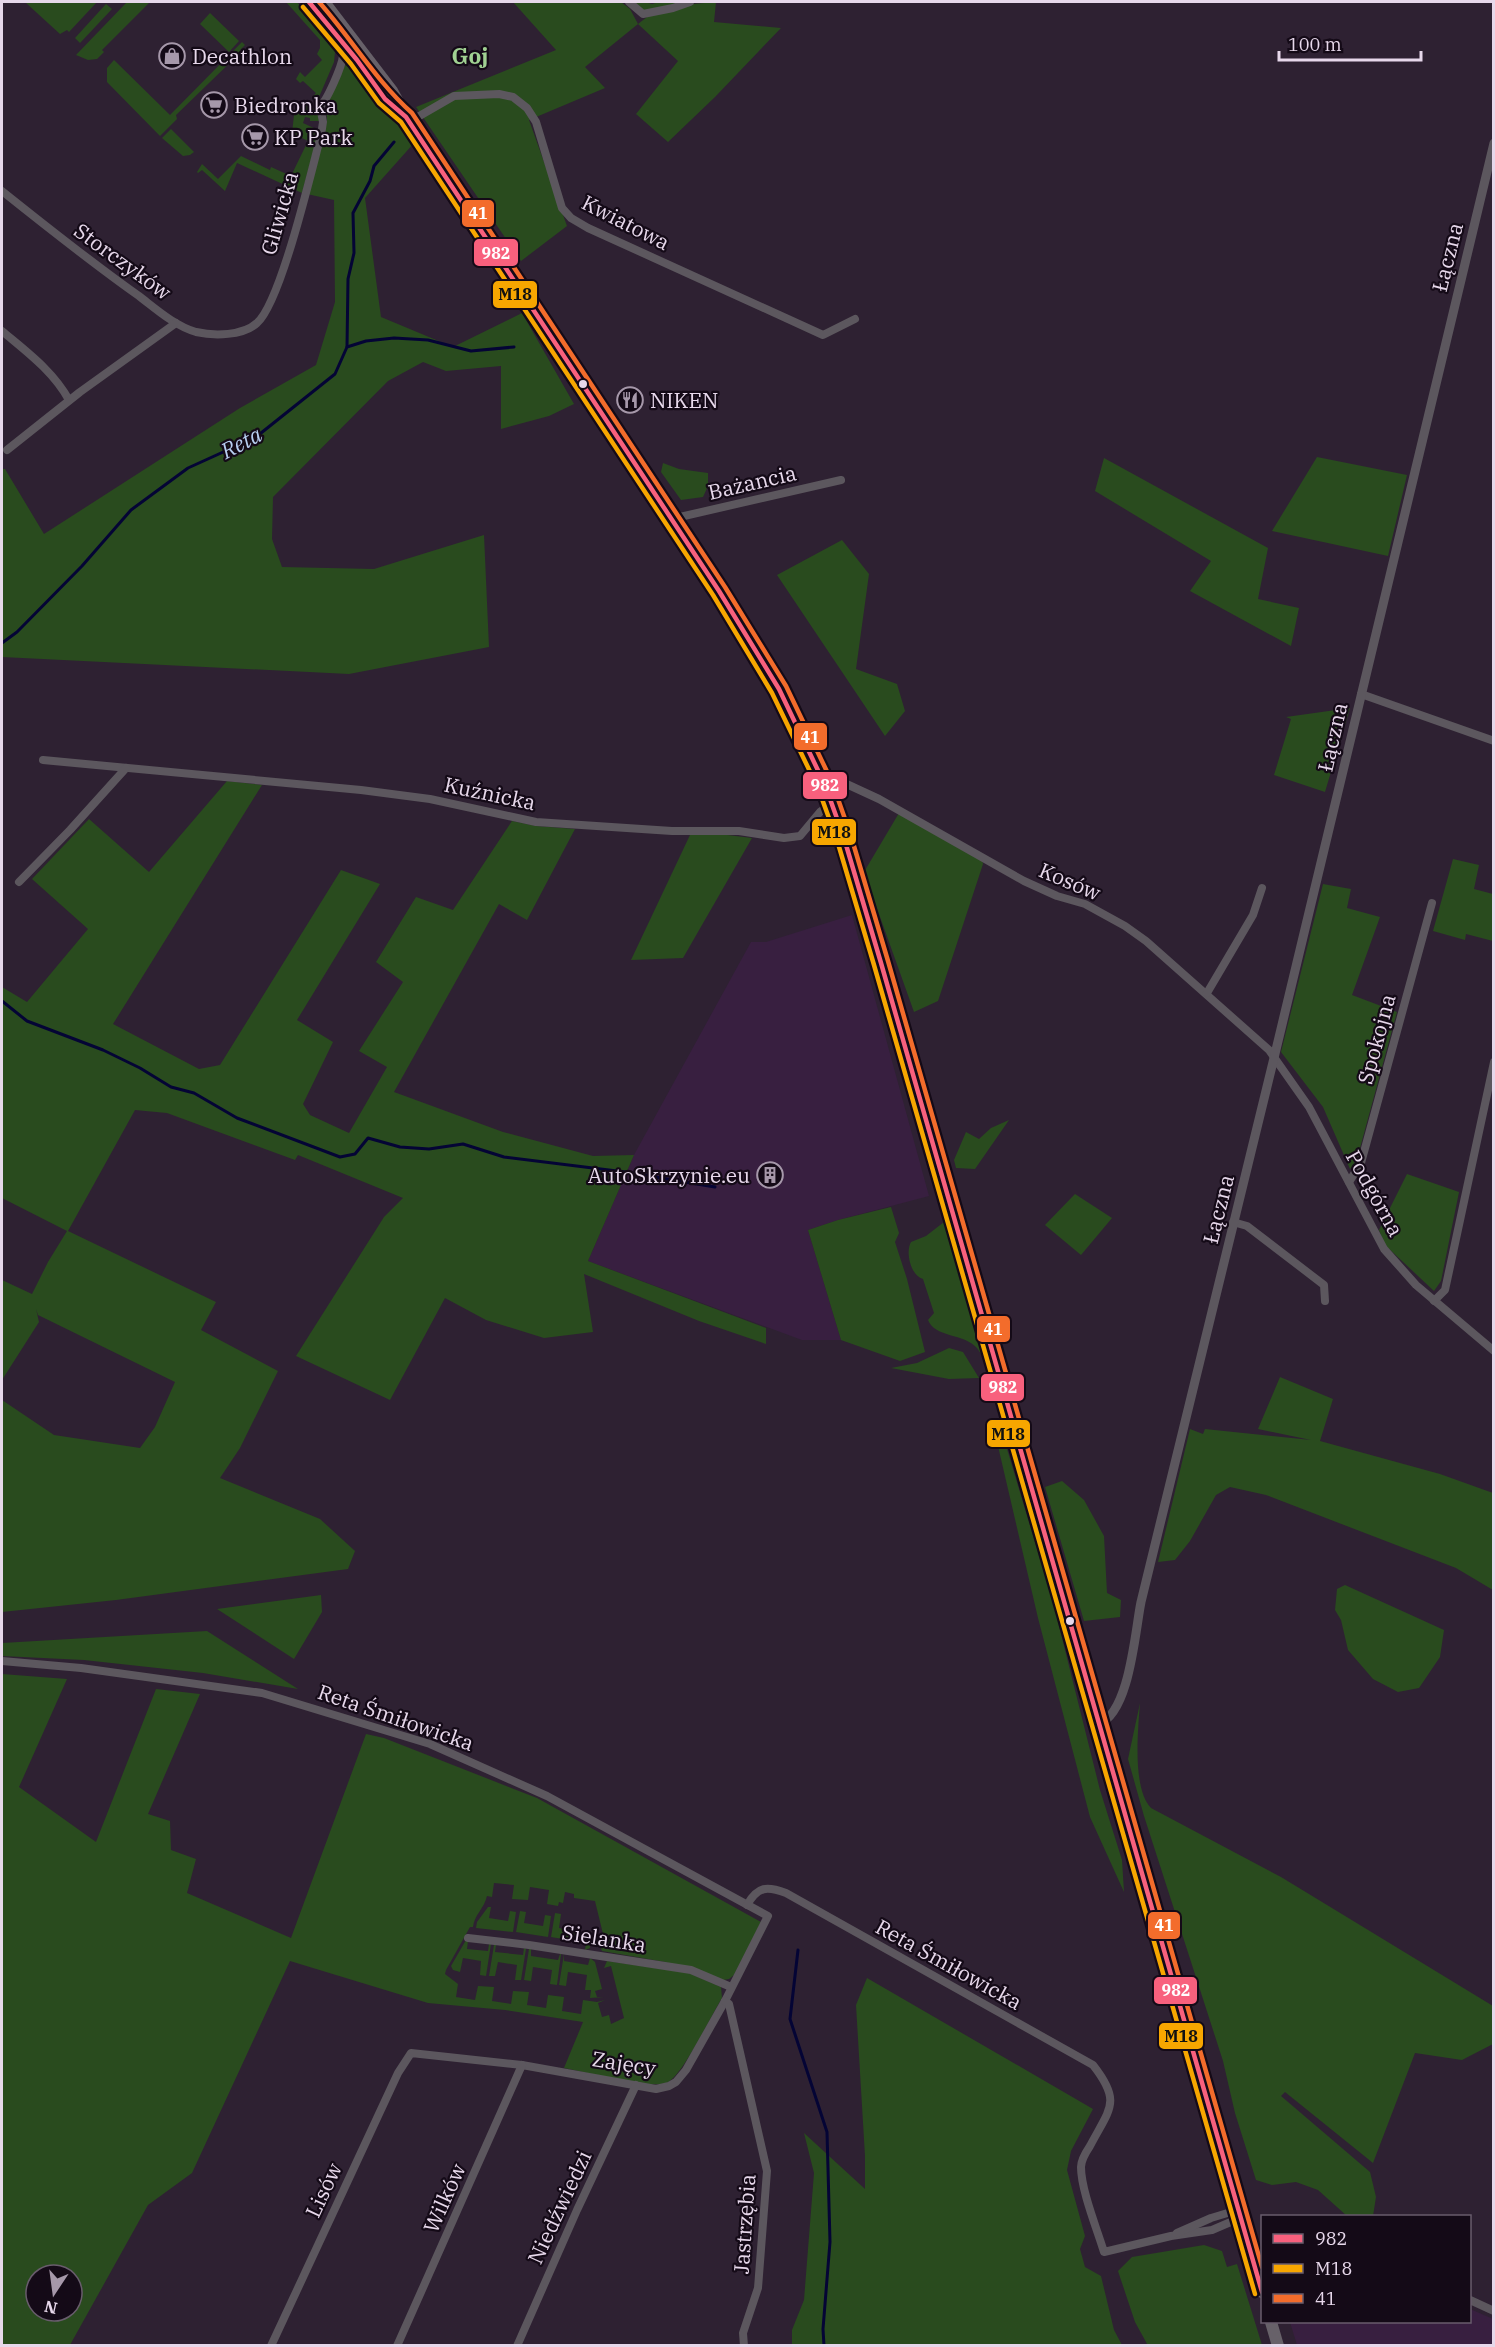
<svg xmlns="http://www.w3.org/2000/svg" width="1495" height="2347" viewBox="0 0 1495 2347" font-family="'IBM Plex Serif',serif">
<rect width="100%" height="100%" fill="#2e2132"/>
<g fill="#381f40">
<path d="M852,915L929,1196L838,1220L808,1230L841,1340H802L588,1261L634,1155L751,942H766Z"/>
<path d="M1470,2309L1493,2319V2345H1297L1290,2322H1470Z"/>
</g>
<g fill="#294b1e" fill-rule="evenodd">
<path d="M25,2H97L69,32L67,30L60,34Z"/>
<path d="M127,2H150L102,50L104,52L97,59L88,60L76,55Z"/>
<path d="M286,2H297L328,38L335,52L334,62L319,97L313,96L316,93L303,81L300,83L296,79L300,72L305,77L322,60L317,54L320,48V40Z"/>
<path d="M513,2H621L630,9L638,24L647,17L635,2H645L652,4L659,2H691L693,4L716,2L714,22L781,28L715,97L668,142L636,114L678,61L638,24L585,67L605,88L529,120L567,226L521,261L416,107L556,50Z"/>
<path d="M106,4L112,9L80,43L75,38Z"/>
<path d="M210,13L239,41L229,52L200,24Z"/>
<path d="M242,42L245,45L240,50L241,52L176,115L177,119L160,136L107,82V68L114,60L170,115Z"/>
<path d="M345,65L354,67L414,143L365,198L381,317L453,347L522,313L574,404L549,416L501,429V366L446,371L423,362L388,381L273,497L272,539L282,567L374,569L484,535L489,647L349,674L2,657V469H5L44,534L240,408L316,365L335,302L334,200L307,194L327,121L326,106Z"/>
<path d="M305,104L320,112L319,121H310V118L305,117L303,123L316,129L318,134L302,193L237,163L225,191L202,170L198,173L197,172L202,164L218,179L241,156L270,170L271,167L291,176L308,141L292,133L294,115Z"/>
<path d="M171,129L194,152L190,155L183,156L162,138Z"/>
<path d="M1317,457L1407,475L1388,556L1272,531Z"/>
<path d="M1104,458L1268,548L1258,599L1299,608L1291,646L1190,591L1211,561L1095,491Z"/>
<path d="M663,463L679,469L708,473V486L703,497L681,500L661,472Z"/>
<path d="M842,540L869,574L856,669L897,684L905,711L885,736L777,575Z"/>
<path d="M1350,708L1325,792L1274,775L1291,719L1286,717Z"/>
<path d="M227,781L262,785L113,1024L199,1069L220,1065L341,870L380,884L297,1020L333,1042L303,1104L310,1115L349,1133L387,1067L359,1051L403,982L376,962L416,897L453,910L512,821L536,826L575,829L527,920L499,904L394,1092L503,1132L593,1156L634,1155L588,1261L766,1328V1344L699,1321L584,1274L593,1332L544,1338L486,1320L445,1298L390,1400L296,1356L384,1217L403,1198L298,1155L295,1160L167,1113L135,1110L68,1231L216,1302L201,1330L278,1371L240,1448L220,1478L320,1519L355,1551L348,1569L116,1600L2,1612V1400L54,1435L140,1448L155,1427L175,1382L38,1315L36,1309L39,1322L2,1380V1280L32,1294L48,1262L67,1231L2,1198V987L27,1002L88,929L32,879L89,819L149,872Z"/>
<path d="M899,813L981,854L983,864L938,1001L914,1012L864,872Z"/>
<path d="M719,834L752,838L683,958L631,960L690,835Z"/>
<path d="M1453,859L1479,865L1474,889L1493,894V941L1466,934L1465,940L1433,931Z"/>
<path d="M1323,884L1351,889L1347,908L1380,917L1352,995L1397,1012L1357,1159L1350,1169L1323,1107L1281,1052Z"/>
<path d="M1009,1120L975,1169L956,1168L954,1160L966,1132L979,1139L991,1128Z"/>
<path d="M1407,1174L1459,1192L1441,1281L1434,1291L1385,1245L1379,1230Z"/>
<path d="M1075,1194L1112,1218L1081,1255L1045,1225Z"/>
<path d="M891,1207L899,1233L895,1242L907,1279L925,1352L900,1361L841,1340L808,1230L838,1220Z"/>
<path d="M944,1222H947L949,1231L994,1388L993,1389C989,1376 986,1359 977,1348C964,1333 935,1338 928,1320L934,1313L923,1279C911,1276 905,1252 911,1242L926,1236Z"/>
<path d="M949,1348L963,1352L979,1378L949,1379L891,1368L917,1363Z"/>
<path d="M1280,1377L1333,1399L1320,1441L1440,1474L1493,1493V1590L1456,1568L1266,1495L1230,1487L1216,1495L1190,1541L1175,1560L1158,1562L1190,1429L1203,1434L1205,1429L1311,1440L1258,1429Z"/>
<path d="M994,1429L1004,1439L1053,1602L1100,1790L1122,1860L1124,1892L1090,1817L1038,1618Z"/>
<path d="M1062,1481L1084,1500L1104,1536L1107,1593L1121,1600L1120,1617L1084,1621L1045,1487Z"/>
<path d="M1345,1585L1444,1630L1440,1657L1419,1688L1398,1692L1373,1679L1348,1650L1341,1620L1335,1610L1337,1589Z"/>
<path d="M321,1595L322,1612L294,1659L217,1609Z"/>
<path d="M207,1631L298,1689L203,1673L84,1660L2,1656V1643Z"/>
<path d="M2,1674L67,1679L19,1787L96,1842L156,1689L200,1694L148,1814L170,1821L171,1850L196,1859L187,1893L291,1938L366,1734L384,1738L537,1798L761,1922L734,1975L729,1979L723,1980L665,1962L602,1951L597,1940L604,1938L595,1901L574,1898V1894L565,1892L563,1903L559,1902L558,1906L547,1904L549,1890L530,1887L528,1900L512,1899L514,1885L494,1883L492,1897L487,1896C484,1909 474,1915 473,1927H470L446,1970L445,1974L458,1984L456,1997L475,2000L478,1986L494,1987L492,2001L511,2004L513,1991L529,1992L527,2005L546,2008L548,1995L564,1997L562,2011L581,2014L583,2000L597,2002L605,2000L598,2003L602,2017L609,2015L611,2024L624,2018L611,1966L604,1968L607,1961L689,1973L721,1987L722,1998C712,2014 681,2079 666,2083C646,2089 587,2072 564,2068L583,2022L505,2010L428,2003L290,1961L192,2173L148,2205L70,2345H2ZM36,2275H72V2311H36Z"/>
<path d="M1140,1703C1138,1730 1132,1788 1151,1808L1281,1877L1493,2006V2044L1462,2060L1415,2053L1373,2163L1285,2092L1281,2096L1370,2172L1376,2197L1373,2216H1347L1318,2190L1296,2182L1272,2185L1256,2180L1235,2113L1223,2061L1144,1816L1128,1759Z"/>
<path d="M488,1907H491L489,1918L508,1921L510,1911L516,1912L513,1932L476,1928L477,1922Z"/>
<path d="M520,1911L526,1912L524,1923L543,1926L545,1915L551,1916L548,1937L516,1932Z"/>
<path d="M555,1913L561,1914L559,1928L581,1932L582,1939L589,1937L590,1948L585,1950L586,1943L551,1937Z"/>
<path d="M466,1940L468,1941L467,1949L488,1951L489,1944H491L486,1976L480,1975L481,1961L463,1958L460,1972L453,1970L451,1966Z"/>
<path d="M494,1945H496L495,1952L523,1955L524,1948L526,1949L521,1980H515L517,1965L498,1962L495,1976H489Z"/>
<path d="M529,1949H531V1956L558,1960L560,1954H561L557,1985L550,1984L552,1970L533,1967L531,1981L524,1980Z"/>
<path d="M564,1954V1961L588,1965L590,1958L595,1962L602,1989L595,1991L597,1997H604L590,1998L591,1990H585L587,1975L568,1972L566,1986L559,1985Z"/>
<path d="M867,1978L1093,2109L1071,2151L1067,2170L1085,2236L1080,2249L1085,2267L1101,2276L1114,2330L1122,2345H792V2330L804,2300L814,2173L804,2133L865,2189V2156L856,2005Z"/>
<path d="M1204,2245L1222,2251L1227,2267L1237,2264L1262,2345L1148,2346L1146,2342L1135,2322L1118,2271L1132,2257Z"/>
</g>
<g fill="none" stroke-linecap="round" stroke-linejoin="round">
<g stroke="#040435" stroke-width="3">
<path d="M347,347L348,279L354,253L353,213L370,181L374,166L394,142"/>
<path d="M2,643L17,632L82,566L131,510L188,468L256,437L335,374L347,347L366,341L394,338L428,340L471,351L514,347"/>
<path d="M2,1001L27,1021L103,1050L140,1068L171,1087L194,1093L237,1118L340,1157L355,1154L368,1138L400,1147L429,1149L463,1144L504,1157L625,1172L715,1187"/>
<path d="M798,1950L790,2019L827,2132L830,2242L823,2329L824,2346"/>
</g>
<g stroke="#5c575e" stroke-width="8">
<path d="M629,2L643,14L673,8L690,2"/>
<path d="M409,122L454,96L499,94L513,97L527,108L536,122L562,208L571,218L588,228L823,335L855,319"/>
<path d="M2,191C47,227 92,263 139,296C156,309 175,326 196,332C214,336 243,336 257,323C281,302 311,172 321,135L323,122L320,106C327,101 342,66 343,56C343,51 342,47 340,42"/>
<path d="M2,331C27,352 53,371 69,400"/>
<path d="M7,450L80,392L176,323"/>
<path d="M671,519L841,480"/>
<path d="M1361,694L1494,741"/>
<path d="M43,760L361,790L430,799L536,822L672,831H739L784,838L800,836L820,812L832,803"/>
<path d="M825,785L840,781L879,799L1024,881L1057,896L1085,904L1125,926L1146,941L1269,1050L1309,1107L1384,1249L1416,1285L1494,1351"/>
<path d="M19,882L70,830L126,768"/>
<path d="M1207,993L1253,915L1262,888"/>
<path d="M1349,1182L1361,1163L1432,903"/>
<path d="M1233,1222L1247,1226L1324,1285L1325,1301"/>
<path d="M1434,1301L1445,1290L1494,1062"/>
<path d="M2,1661L81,1668L262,1693L430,1744L547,1796L768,1916L725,2001L686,2070L676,2082L669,2086L656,2089L522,2065L411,2053L398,2073L271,2346"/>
<path d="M747,1905C758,1886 767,1886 786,1893L1093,2065C1122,2102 1110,2108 1090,2146C1086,2152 1081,2160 1081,2167C1081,2190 1097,2229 1104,2252L1171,2236L1212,2230L1247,2215"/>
<path d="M468,1938L529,1945L691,1970L731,1987"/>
<path d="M725,2001L729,2004L767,2171L758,2288L743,2333L744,2346"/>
<path d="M1177,2233L1211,2218L1244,2208"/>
<path d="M1470,2300L1494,2311"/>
<path d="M397,2346L522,2065"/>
<path d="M517,2346L577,2210L636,2085"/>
</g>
<path stroke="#5c575e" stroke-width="9" d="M1099,1724C1130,1712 1135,1631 1141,1602L1274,1058L1494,143"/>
<g stroke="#676169" stroke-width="12">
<path d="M309,2L335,31L386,99L403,115"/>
<path d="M324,2L392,91L409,122L733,613C767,668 800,723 824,783C848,841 863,903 881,963L1262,2292"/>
<path d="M1271,2322L1278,2346"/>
</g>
<g stroke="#140a17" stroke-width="9">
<path id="bus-1" d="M309,2L357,60L385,99L406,117L719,591L779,689L825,785L844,838L881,963L1262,2292"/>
</g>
<g stroke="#140a17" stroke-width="9">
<path id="bus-2" d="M303,7L351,64L379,103L401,122L713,595L772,693L818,788L837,840L874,965L1255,2294"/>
</g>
<g stroke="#140a17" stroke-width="9">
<path id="bus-3" d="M319,2C351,38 376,81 412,113L725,587L786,686L832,782L851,836L888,961L1262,2267"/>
</g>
<use href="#bus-1" stroke="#f8607d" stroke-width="4.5"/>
<use href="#bus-2" stroke="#f7a600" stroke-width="4.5"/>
<use href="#bus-3" stroke="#f36c2b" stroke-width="4.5"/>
</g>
<defs>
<g id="shop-ring" transform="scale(1.35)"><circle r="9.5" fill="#140a17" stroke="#a698aa" stroke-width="1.5"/><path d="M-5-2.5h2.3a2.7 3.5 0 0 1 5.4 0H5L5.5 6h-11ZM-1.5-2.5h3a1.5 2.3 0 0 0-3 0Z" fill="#a698aa"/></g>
<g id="supermarket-ring" transform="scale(1.35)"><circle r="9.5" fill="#140a17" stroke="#a698aa" stroke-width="1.5"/><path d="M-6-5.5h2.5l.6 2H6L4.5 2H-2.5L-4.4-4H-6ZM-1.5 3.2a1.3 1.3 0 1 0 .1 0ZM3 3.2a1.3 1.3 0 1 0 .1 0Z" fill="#a698aa"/></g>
<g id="restaurant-ring" transform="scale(1.35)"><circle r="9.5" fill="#140a17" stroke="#a698aa" stroke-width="1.5"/><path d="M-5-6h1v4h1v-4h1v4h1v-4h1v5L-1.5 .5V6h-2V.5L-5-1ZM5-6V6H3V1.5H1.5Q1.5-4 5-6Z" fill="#a698aa"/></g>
<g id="building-ring" transform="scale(1.35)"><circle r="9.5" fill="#140a17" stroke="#a698aa" stroke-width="1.5"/><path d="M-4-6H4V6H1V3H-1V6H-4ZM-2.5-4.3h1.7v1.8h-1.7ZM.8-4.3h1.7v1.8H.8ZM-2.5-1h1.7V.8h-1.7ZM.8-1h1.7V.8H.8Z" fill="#a698aa"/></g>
</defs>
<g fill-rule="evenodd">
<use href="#shop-ring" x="172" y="56"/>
<use href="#supermarket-ring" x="214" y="105"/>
<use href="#supermarket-ring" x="255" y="137"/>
<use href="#restaurant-ring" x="630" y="400"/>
<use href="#building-ring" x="770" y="1175"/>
</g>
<g fill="#e7d8eb" stroke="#140a17" stroke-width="2">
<circle cx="583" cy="384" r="5"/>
<circle cx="1070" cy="1621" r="5"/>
</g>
<g text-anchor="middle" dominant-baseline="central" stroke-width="4.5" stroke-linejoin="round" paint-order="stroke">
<g font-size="21" fill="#e7d8eb" stroke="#140a17" text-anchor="start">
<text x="192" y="56">Decathlon</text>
<text x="234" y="105">Biedronka</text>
<text x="274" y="137">KP Park</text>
<text x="650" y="400">NIKEN</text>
<text x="750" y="1175" text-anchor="end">AutoSkrzynie.eu</text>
</g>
<g font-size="21" fill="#e7d8eb" stroke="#140a17">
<text transform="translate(279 213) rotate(-74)">Gliwicka</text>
<text transform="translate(626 222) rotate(27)">Kwiatowa</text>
<text transform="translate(1447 257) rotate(-76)">Łączna</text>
<text transform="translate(123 261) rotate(36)">Storczyków</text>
<text transform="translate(752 482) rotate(-13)">Bażancia</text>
<text transform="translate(1332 737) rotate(-77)">Łączna</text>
<text transform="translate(490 793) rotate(12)">Kuźnicka</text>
<text transform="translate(1070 881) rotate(23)">Kosów</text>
<text transform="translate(1376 1039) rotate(-75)">Spokojna</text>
<text transform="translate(1375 1193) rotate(61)">Podgórna</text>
<text transform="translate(1218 1209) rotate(-76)">Łączna</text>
<text transform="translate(396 1717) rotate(19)">Reta Śmiłowicka</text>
<text transform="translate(604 1938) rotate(9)">Sielanka</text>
<text transform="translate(949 1964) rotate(29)">Reta Śmiłowicka</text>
<text transform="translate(624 2063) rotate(9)">Zajęcy</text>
<text transform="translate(323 2190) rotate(-65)">Lisów</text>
<text transform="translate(444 2198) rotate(-66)">Wilków</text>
<text transform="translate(559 2207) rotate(-65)">Niedźwiedzi</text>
<text transform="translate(744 2224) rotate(-86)">Jastrzębia</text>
</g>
<g font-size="22" font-weight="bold" fill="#a0d192" stroke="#140a17">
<text x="470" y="55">Goj</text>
</g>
<g font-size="22" font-style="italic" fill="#b7cef0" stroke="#140a17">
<text transform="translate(241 442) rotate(-28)">Reta</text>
</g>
</g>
<g stroke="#140a17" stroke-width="2">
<rect x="461" y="199" width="34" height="29" rx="6" fill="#f36c2b"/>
<rect x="473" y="238" width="46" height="29" rx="6" fill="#f8607d"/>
<rect x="492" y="280" width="46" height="29" rx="6" fill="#f7a600"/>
<rect x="793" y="722" width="35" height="29" rx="6" fill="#f36c2b"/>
<rect x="802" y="771" width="46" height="29" rx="6" fill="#f8607d"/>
<rect x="811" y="818" width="46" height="28" rx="6" fill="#f7a600"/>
<rect x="976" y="1315" width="35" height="28" rx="6" fill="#f36c2b"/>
<rect x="980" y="1373" width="45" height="29" rx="6" fill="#f8607d"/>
<rect x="986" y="1419" width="45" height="29" rx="6" fill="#f7a600"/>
<rect x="1147" y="1911" width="34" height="29" rx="6" fill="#f36c2b"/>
<rect x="1153" y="1976" width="45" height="29" rx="6" fill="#f8607d"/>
<rect x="1158" y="2022" width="46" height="28" rx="6" fill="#f7a600"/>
</g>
<g font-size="16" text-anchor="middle" font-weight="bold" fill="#fff">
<text x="478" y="219">41</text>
<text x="496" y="259">982</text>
<text x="810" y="743">41</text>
<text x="825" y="791">982</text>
<text x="993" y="1335">41</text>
<text x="1003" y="1393">982</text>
<text x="1164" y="1931">41</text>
<text x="1176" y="1996">982</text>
</g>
<g font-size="16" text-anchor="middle" font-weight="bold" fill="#111">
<text x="515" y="300">M18</text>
<text x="834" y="838">M18</text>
<text x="1008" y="1440">M18</text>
<text x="1181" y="2042">M18</text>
</g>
<rect width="1495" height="2347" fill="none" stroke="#e7d8eb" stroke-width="6"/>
<rect x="1261" y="2215" width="210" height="108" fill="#140a17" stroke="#685c6c" stroke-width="1.5"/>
<rect x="1273" y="2234" width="30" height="9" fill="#f8607d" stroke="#685c6c" stroke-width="1.5"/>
<text x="1315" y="2245" font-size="18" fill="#e7d8eb">982</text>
<rect x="1273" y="2264" width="30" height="9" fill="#f7a600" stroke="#685c6c" stroke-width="1.5"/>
<text x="1315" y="2275" font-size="18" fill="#e7d8eb">M18</text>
<rect x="1273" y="2294" width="30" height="9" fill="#f36c2b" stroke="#685c6c" stroke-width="1.5"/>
<text x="1315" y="2305" font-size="18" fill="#e7d8eb">41</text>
<g transform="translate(54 2293) rotate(193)"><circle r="28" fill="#140a17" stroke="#685c6c" stroke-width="1.5"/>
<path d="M0-4.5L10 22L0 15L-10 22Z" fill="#a698aa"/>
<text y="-9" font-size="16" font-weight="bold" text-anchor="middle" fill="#e7d8eb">N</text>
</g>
<path d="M1279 51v9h142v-9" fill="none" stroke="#e7d8eb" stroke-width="3"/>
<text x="1288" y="51" font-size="18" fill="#e7d8eb" stroke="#140a17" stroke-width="4.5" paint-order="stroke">100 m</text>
</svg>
